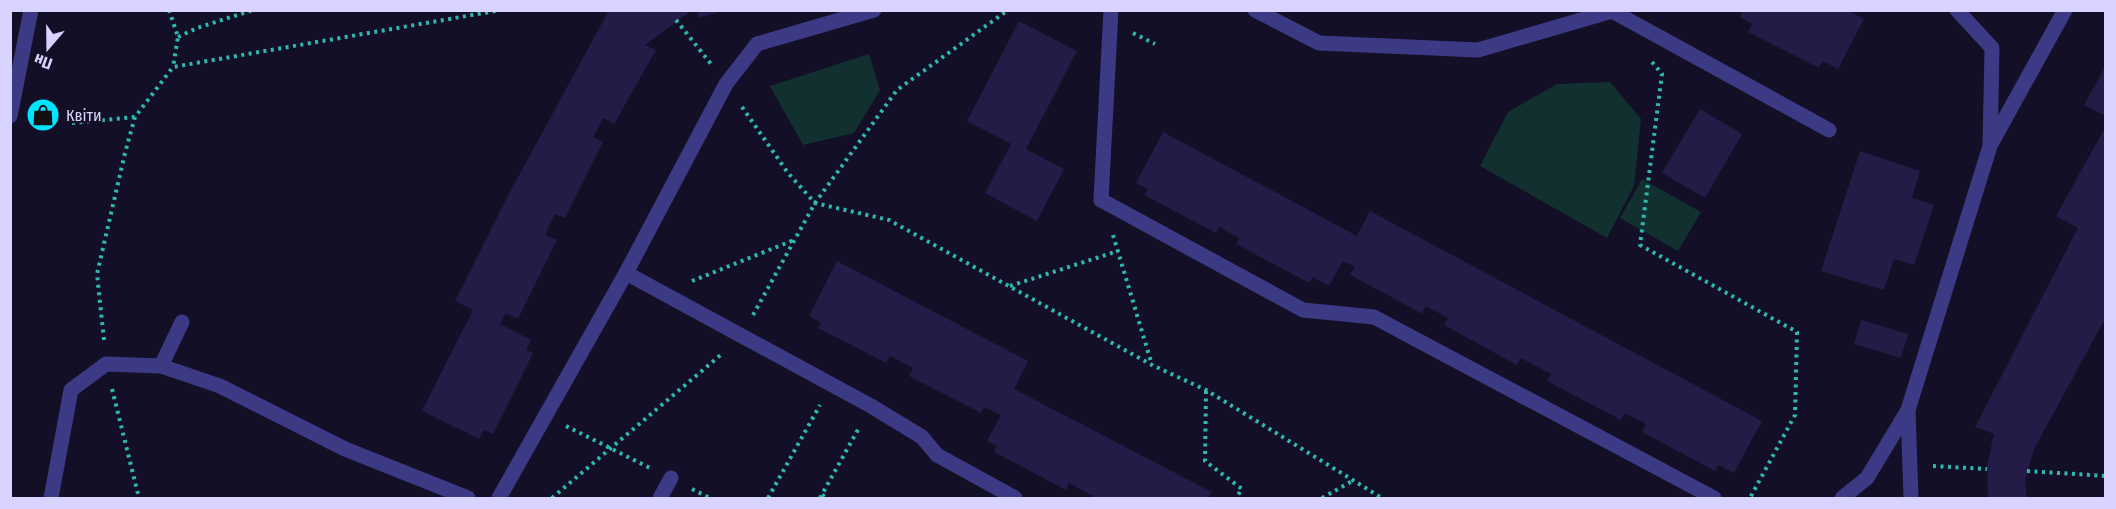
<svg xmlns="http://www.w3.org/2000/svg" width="2116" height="509" viewBox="0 0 2116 509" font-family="'Fira Sans Condensed',sans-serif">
<rect width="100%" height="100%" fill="#130f26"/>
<g fill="#12302f">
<path d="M869,54L880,90L854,133L803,145L770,86Z"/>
<path d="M1610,82L1641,119L1634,186L1607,238L1480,166L1508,112L1557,84Z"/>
<path d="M1642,179L1701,212L1678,251L1620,218Z"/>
</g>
<g fill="#241b47">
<path d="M609,10L691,11L645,45L656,50L614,124L604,118L593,137L603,142L565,218L555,214L545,235L557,240L518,319L506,313L500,324L531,340L526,350L533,353L493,434L484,430L479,439L422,411L473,310L455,301L505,201Z"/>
<path d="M696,10H722V11L699,18Z"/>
<path d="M1743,10H1848L1864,19L1838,69L1823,61L1819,68L1748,32L1752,24L1740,17Z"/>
<path d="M1019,21L1077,51L1026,149L1064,169L1037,221L985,193L1011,144L967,121Z"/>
<path d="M2106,65V116L2084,105Z"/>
<path d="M1700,109L1742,134L1705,198L1662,173Z"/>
<path d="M2106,126V317L2034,449L2025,480L2027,498H1988L1987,466L1994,434L1975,427L2078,228L2056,216Z"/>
<path d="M1163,132L1357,236L1370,211L1762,421L1734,473L1719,465L1715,471L1642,432L1646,424L1625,413L1621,420L1547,381L1551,374L1521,358L1517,365L1444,325L1448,318L1426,306L1422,314L1386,294L1350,275L1355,267L1343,261L1329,286L1313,277L1309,283L1236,244L1239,238L1219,227L1216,233L1144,195L1148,189L1136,183Z"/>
<path d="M1860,151L1920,171L1912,198L1934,205L1914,265L1894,259L1884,290L1821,271Z"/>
<path d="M837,261L1028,361L1014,389L1212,492L1208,498H1092L1093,496L1069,483L1066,490L994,452L997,446L987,441L1001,415L984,407L981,413L909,376L913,368L890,356L886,363L818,328L821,323L809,316Z"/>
<path d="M1861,320L1908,334L1901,358L1854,344Z"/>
</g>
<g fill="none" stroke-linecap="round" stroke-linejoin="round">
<g stroke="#2fb8b0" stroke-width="4" stroke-dasharray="3 4.5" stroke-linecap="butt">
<path d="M169,10L178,37L173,67"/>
<path d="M676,20L711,64"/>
<path d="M1133,33L1155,44"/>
<path d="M178,37L197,28L253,10"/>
<path d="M1652,62L1662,74L1640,245L1797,332L1795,415L1750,498"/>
<path d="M742,107L788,173L815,203L889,220L1152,365L1206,390L1382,498"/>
<path d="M72,123L135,117"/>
<path d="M1113,235L1152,365"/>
<path d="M692,281L794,240"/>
<path d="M1010,286L1118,251"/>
<path d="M753,315L815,203L897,90L1008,10"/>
<path d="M104,340L97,274L125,153L135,117L173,67L501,10"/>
<path d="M112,389L139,498"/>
<path d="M1206,391L1205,461L1242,489L1236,498"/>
<path d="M566,426L650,468"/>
<path d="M1933,466L1987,469"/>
<path d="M2027,471L2106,476"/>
<path d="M692,489L710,498"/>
<path d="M822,495L828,498"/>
<path d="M552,498L723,353"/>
<path d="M768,498L820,405"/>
<path d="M820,498L860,426"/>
<path d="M1322,498L1354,480"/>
</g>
<g stroke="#3d3a85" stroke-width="15">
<path d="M1111,10L1101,200L1303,310L1374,317L1714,498"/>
<path d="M1255,10L1319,43L1478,50L1612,11L1829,130"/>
<path d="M10,116L31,10"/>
<path d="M1992,142L2065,10"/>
<path d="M626,273L871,406L922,437L937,455L1015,498"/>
<path d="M161,366L182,322"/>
<path d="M1908,410L1911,498"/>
<path d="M51,498L71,390L106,364L161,366L220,386L345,449L468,498"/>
<path d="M499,498L626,273L726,84L757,44L874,10"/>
<path d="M660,498L671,478"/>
<path d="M1842,498L1867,478L1908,410L1990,146L1992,48L1957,10"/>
</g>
</g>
<defs>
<g id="shop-disc" transform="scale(1.725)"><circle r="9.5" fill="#00e5ff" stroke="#130f26"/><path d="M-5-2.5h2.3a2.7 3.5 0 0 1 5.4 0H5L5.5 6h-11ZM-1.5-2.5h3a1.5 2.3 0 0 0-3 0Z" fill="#111"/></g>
</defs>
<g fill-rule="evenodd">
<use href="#shop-disc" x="43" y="115"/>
</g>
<g text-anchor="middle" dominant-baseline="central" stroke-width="4.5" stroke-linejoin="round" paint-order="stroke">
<g font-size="16" fill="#d9d4ff" stroke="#130f26" text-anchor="start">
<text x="66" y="115">Квіти</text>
</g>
</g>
<rect width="2116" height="509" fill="none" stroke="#d9d4ff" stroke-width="24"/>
<g transform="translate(48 48) rotate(200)" stroke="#130f26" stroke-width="4.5" paint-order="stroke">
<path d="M0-4.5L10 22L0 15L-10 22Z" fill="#d9d4ff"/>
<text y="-9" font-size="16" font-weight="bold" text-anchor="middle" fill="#d9d4ff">Пн</text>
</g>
</svg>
